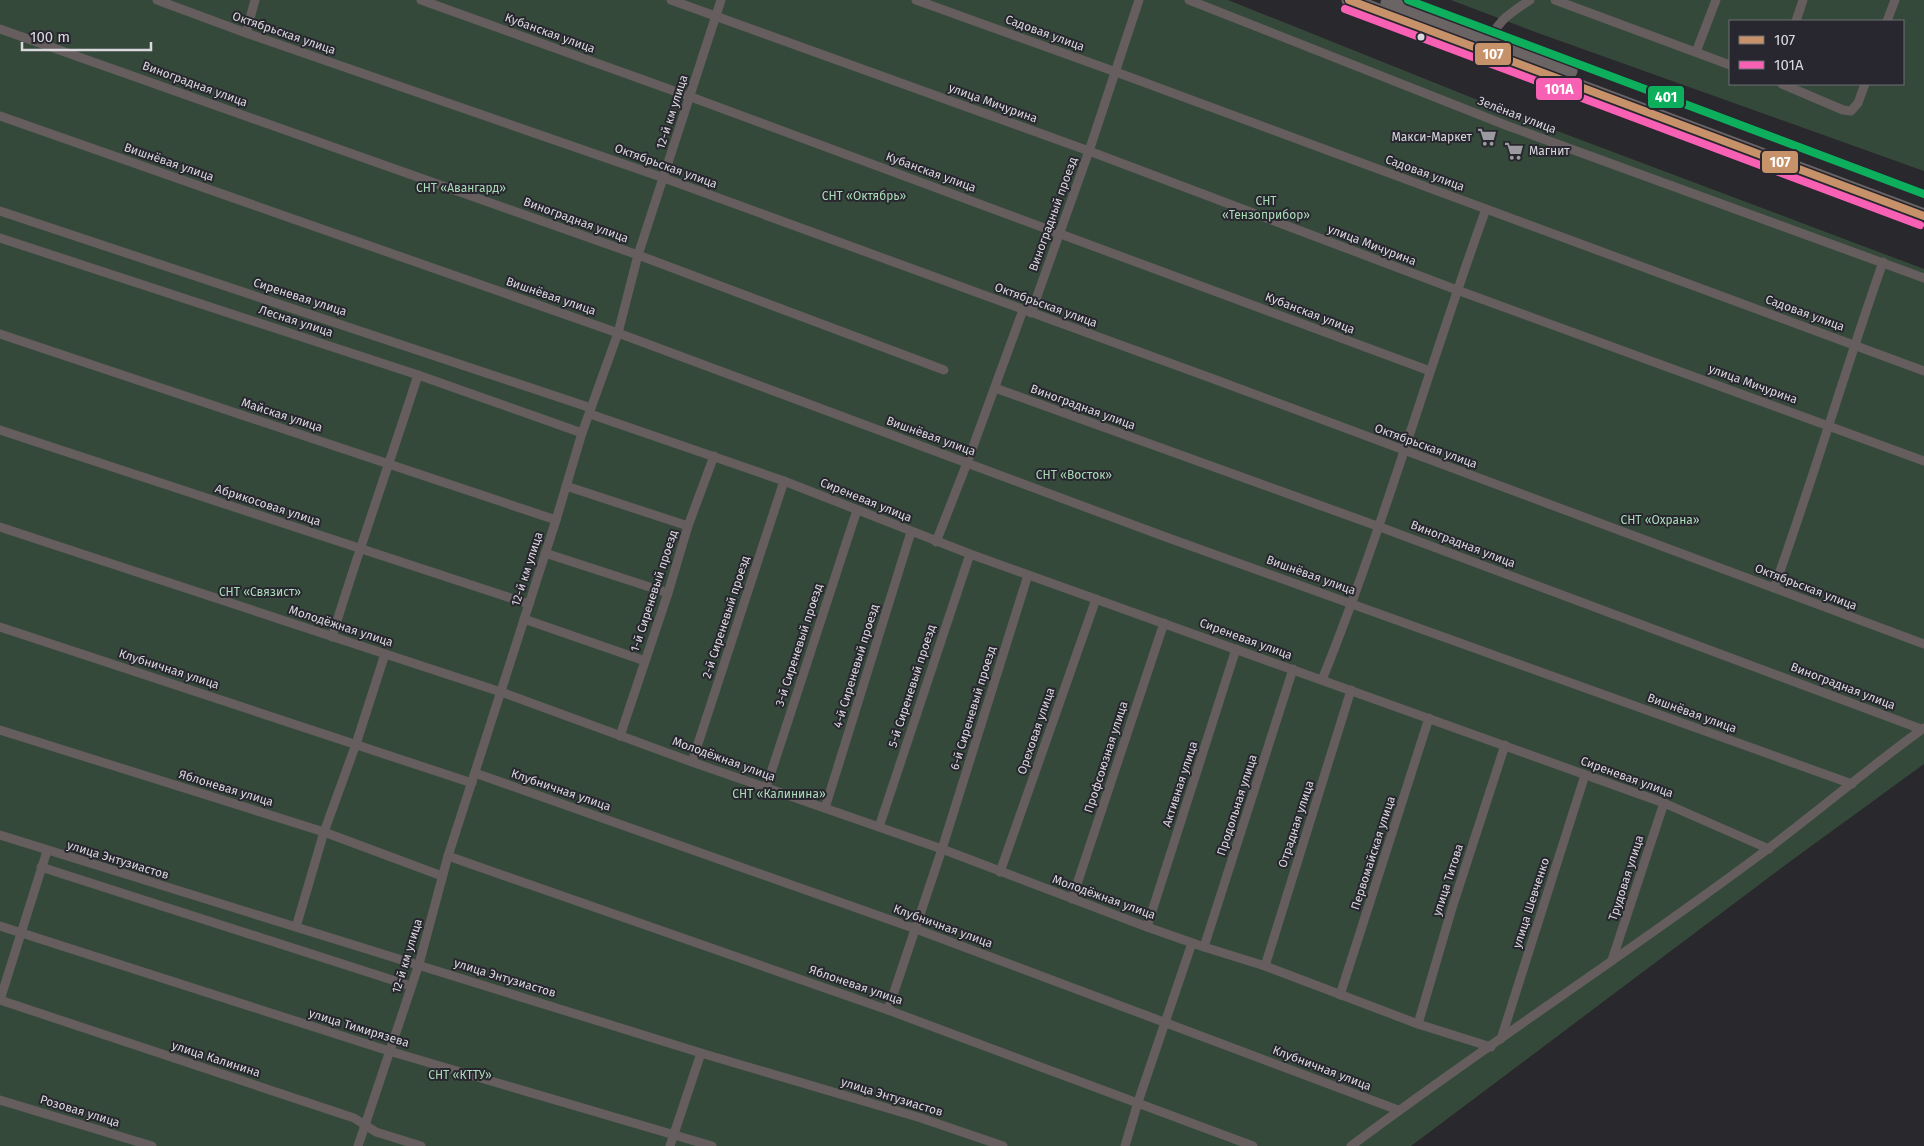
<svg xmlns="http://www.w3.org/2000/svg" width="1924" height="1146" viewBox="0 0 1924 1146" font-family="'Fira Sans',sans-serif">
<rect width="100%" height="100%" fill="#29292d"/>
<g fill="#35493b" fill-rule="evenodd">
<path d="M0,0H1228L1515,115L1924,269V764L1788,863L1411,1146H0Z"/>
<path d="M1451,0H1924V171L1538,33ZM1730,21H1903V84H1730Z"/>
</g>
<g fill="none" stroke-linecap="round" stroke-linejoin="round">
<g stroke="#655d5e" stroke-width="9">
<path d="M157,0L246,33L664,178L1219,381L1924,644"/>
<path d="M421,0L691,97L1430,371"/>
<path d="M671,0L1089,151L1457,290L1924,461"/>
<path d="M916,0L1116,72L1924,371"/>
<path d="M1189,0L1508,126L1924,278"/>
<path d="M1555,0L1730,65"/>
<path d="M1796,21L1803,0"/>
<path d="M1887,21L1895,0"/>
<path d="M0,29L638,255L944,370"/>
<path d="M246,33L255,0"/>
<path d="M1492,46C1489,25 1515,10 1530,0"/>
<path d="M1696,52L1716,0"/>
<path d="M1782,84L1843,110L1851,111L1858,103L1865,84"/>
<path d="M0,116L618,333L1163,536L1852,784"/>
<path d="M0,211L591,408"/>
<path d="M0,238L418,375L582,433"/>
<path d="M1031,313L1089,151L1139,0"/>
<path d="M0,334L556,520"/>
<path d="M995,388L1380,527L1921,729"/>
<path d="M590,414L784,481L970,554L1664,803L1769,849"/>
<path d="M0,430L529,604"/>
<path d="M566,486L688,526"/>
<path d="M0,527L501,692L692,762L942,849L1147,927L1204,947L1265,966L1418,1024L1491,1047"/>
<path d="M936,542L967,463L1023,310"/>
<path d="M545,553L668,593"/>
<path d="M1774,588C1813,480 1845,370 1883,262"/>
<path d="M524,619L645,661"/>
<path d="M0,627L472,783"/>
<path d="M332,637C359,549 390,462 418,375"/>
<path d="M1322,680C1384,526 1429,366 1486,209"/>
<path d="M0,730L324,832L442,876"/>
<path d="M620,736L668,593L688,526L714,456"/>
<path d="M692,762L784,481"/>
<path d="M475,773L916,929L1398,1110"/>
<path d="M766,788L857,510"/>
<path d="M825,808L911,532"/>
<path d="M879,827L970,554"/>
<path d="M0,835L701,1053L921,1118L1003,1146"/>
<path d="M448,856L888,1010L1253,1146"/>
<path d="M41,867L411,986"/>
<path d="M1000,872L1096,599"/>
<path d="M1072,899L1164,623"/>
<path d="M0,926L389,1051L712,1146"/>
<path d="M296,927L324,832L356,744L385,654"/>
<path d="M1147,927L1236,649"/>
<path d="M1204,947L1293,669"/>
<path d="M1612,960L1664,803"/>
<path d="M1265,966L1351,690"/>
<path d="M1340,995L1429,718"/>
<path d="M0,1000L354,1118L376,1132L421,1146"/>
<path d="M0,1000L47,851"/>
<path d="M888,1010L942,849L1028,575"/>
<path d="M1418,1024L1452,908L1505,745"/>
<path d="M1501,1039L1585,775"/>
<path d="M0,1100L152,1146"/>
<path d="M358,1146L419,964L448,856L556,520L582,433L618,333L638,255L721,0"/>
<path d="M670,1146L701,1053"/>
<path d="M1125,1146L1138,1102L1192,943"/>
<path d="M1351,1146C1488,1043 1632,951 1769,848C1821,809 1871,766 1924,728"/>
</g>
<g stroke="#6b6465" stroke-width="15">
<path d="M1349,0L1924,216"/>
<path d="M1388,3L1570,71"/>
</g>
<g stroke="#28272f" stroke-width="11">
<path id="bus-1" d="M1349,0L1924,216"/>
</g>
<g stroke="#28272f" stroke-width="11">
<path id="bus-2" d="M1345,9L1920,225"/>
</g>
<g stroke="#28272f" stroke-width="11">
<path id="bus-3" d="M1408,0L1924,194"/>
</g>
<use href="#bus-1" stroke="#c7916a" stroke-width="8"/>
<use href="#bus-2" stroke="#f860b3" stroke-width="8"/>
<use href="#bus-3" stroke="#0daf5c" stroke-width="8"/>
</g>
<defs>
<g id="supermarket-bare" transform="scale(1.5)"><path d="M-6-5.5h2.5l.6 2H6L4.5 2H-2.5L-4.4-4H-6ZM-1.5 3.2a1.3 1.3 0 1 0 .1 0ZM3 3.2a1.3 1.3 0 1 0 .1 0Z" fill="#9b9b9f" stroke="#28272f" stroke-width="2.5" paint-order="stroke"/></g>
</defs>
<g fill-rule="evenodd">
<use href="#supermarket-bare" x="1487" y="137"/>
<use href="#supermarket-bare" x="1514" y="151"/>
</g>
<circle fill="#d9d8dd" stroke="#28272f" stroke-width="2" cx="1421" cy="37" r="4.5"/>
<g text-anchor="middle" dominant-baseline="central" stroke-width="4" stroke-linejoin="round" paint-order="stroke">
<g font-size="12" fill="#d9d8dd" stroke="#28272f">
<text transform="translate(284 33) rotate(19)">Октябрьская улица</text>
<text transform="translate(550 33) rotate(20)">Кубанская улица</text>
<text transform="translate(1045 33) rotate(20)">Садовая улица</text>
<text transform="translate(195 84) rotate(20)">Виноградная улица</text>
<text transform="translate(993 103) rotate(20)">улица Мичурина</text>
<text transform="translate(672 112) rotate(-72)">12-й км улица</text>
<text transform="translate(1517 115) rotate(21)">Зелёная улица</text>
<text transform="translate(169 162) rotate(19)">Вишнёвая улица</text>
<text transform="translate(666 166) rotate(20)">Октябрьская улица</text>
<text transform="translate(931 172) rotate(20)">Кубанская улица</text>
<text transform="translate(1425 173) rotate(20)">Садовая улица</text>
<text transform="translate(1053 214) rotate(-70)">Виноградный проезд</text>
<text transform="translate(576 220) rotate(20)">Виноградная улица</text>
<text transform="translate(1372 245) rotate(21)">улица Мичурина</text>
<text transform="translate(551 296) rotate(19)">Вишнёвая улица</text>
<text transform="translate(300 297) rotate(18)">Сиреневая улица</text>
<text transform="translate(1046 305) rotate(20)">Октябрьская улица</text>
<text transform="translate(1310 313) rotate(21)">Кубанская улица</text>
<text transform="translate(1805 313) rotate(20)">Садовая улица</text>
<text transform="translate(296 321) rotate(18)">Лесная улица</text>
<text transform="translate(1753 384) rotate(20)">улица Мичурина</text>
<text transform="translate(1083 407) rotate(20)">Виноградная улица</text>
<text transform="translate(282 415) rotate(18)">Майская улица</text>
<text transform="translate(931 436) rotate(20)">Вишнёвая улица</text>
<text transform="translate(1426 446) rotate(20)">Октябрьская улица</text>
<text transform="translate(866 500) rotate(22)">Сиреневая улица</text>
<text transform="translate(268 505) rotate(18)">Абрикосовая улица</text>
<text transform="translate(1463 544) rotate(21)">Виноградная улица</text>
<text transform="translate(527 569) rotate(-72)">12-й км улица</text>
<text transform="translate(1311 575) rotate(20)">Вишнёвая улица</text>
<text transform="translate(1806 587) rotate(21)">Октябрьская улица</text>
<text transform="translate(654 591) rotate(-72)">1-й Сиреневый проезд</text>
<text transform="translate(726 617) rotate(-72)">2-й Сиреневый проезд</text>
<text transform="translate(341 626) rotate(18)">Молодёжная улица</text>
<text transform="translate(1246 639) rotate(20)">Сиреневая улица</text>
<text transform="translate(799 645) rotate(-72)">3-й Сиреневый проезд</text>
<text transform="translate(856 666) rotate(-73)">4-й Сиреневый проезд</text>
<text transform="translate(169 669) rotate(18)">Клубничная улица</text>
<text transform="translate(912 686) rotate(-72)">5-й Сиреневый проезд</text>
<text transform="translate(1843 686) rotate(21)">Виноградная улица</text>
<text transform="translate(973 708) rotate(-73)">6-й Сиреневый проезд</text>
<text transform="translate(1692 713) rotate(20)">Вишнёвая улица</text>
<text transform="translate(1036 731) rotate(-71)">Ореховая улица</text>
<text transform="translate(1106 757) rotate(-72)">Профсоюзная улица</text>
<text transform="translate(724 759) rotate(20)">Молодёжная улица</text>
<text transform="translate(1627 777) rotate(20)">Сиреневая улица</text>
<text transform="translate(1180 784) rotate(-72)">Активная улица</text>
<text transform="translate(226 788) rotate(17)">Яблоневая улица</text>
<text transform="translate(561 790) rotate(19)">Клубничная улица</text>
<text transform="translate(1237 805) rotate(-72)">Продольная улица</text>
<text transform="translate(1296 824) rotate(-72)">Отрадная улица</text>
<text transform="translate(1373 853) rotate(-72)">Первомайская улица</text>
<text transform="translate(118 860) rotate(17)">улица Энтузиастов</text>
<text transform="translate(1626 878) rotate(-72)">Трудовая улица</text>
<text transform="translate(1448 880) rotate(-72)">улица Титова</text>
<text transform="translate(1104 897) rotate(20)">Молодёжная улица</text>
<text transform="translate(1531 903) rotate(-72)">улица Шевченко</text>
<text transform="translate(943 926) rotate(20)">Клубничная улица</text>
<text transform="translate(407 956) rotate(-73)">12-й км улица</text>
<text transform="translate(505 978) rotate(17)">улица Энтузиастов</text>
<text transform="translate(856 985) rotate(19)">Яблоневая улица</text>
<text transform="translate(359 1028) rotate(17)">улица Тимирязева</text>
<text transform="translate(216 1059) rotate(18)">улица Калинина</text>
<text transform="translate(1322 1068) rotate(21)">Клубничная улица</text>
<text transform="translate(892 1097) rotate(17)">улица Энтузиастов</text>
<text transform="translate(80 1111) rotate(17)">Розовая улица</text>
</g>
<g font-size="12" fill="#d9d8dd" stroke="#28272f" text-anchor="end">
<text x="1472" y="137">Макси-Маркет</text>
<text x="1529" y="151" text-anchor="start">Магнит</text>
</g>
<g font-size="12" fill="#aadcb7" stroke="#28272f">
<text x="461" y="188">СНТ «Авангард»</text>
<text x="864" y="196">СНТ «Октябрь»</text>
<text x="1266" y="201">СНТ<tspan x="1266" dy="14">«Тензоприбор»</tspan></text>
<text x="1074" y="475">СНТ «Восток»</text>
<text x="1660" y="520">СНТ «Охрана»</text>
<text x="260" y="592">СНТ «Связист»</text>
<text x="779" y="794">СНТ «Калинина»</text>
<text x="460" y="1075">СНТ «КТТУ»</text>
</g>
</g>
<g stroke="#28272f" stroke-width="2">
<rect x="1474" y="42" width="38" height="24" rx="5" fill="#c7916a"/>
<rect x="1535" y="77" width="48" height="24" rx="5" fill="#f860b3"/>
<rect x="1647" y="85" width="38" height="24" rx="5" fill="#0daf5c"/>
<rect x="1761" y="150" width="38" height="24" rx="5" fill="#c7916a"/>
</g>
<g font-size="14" text-anchor="middle" font-weight="bold" fill="#fff">
<text x="1493" y="59">107</text>
<text x="1559" y="94">101А</text>
<text x="1666" y="102">401</text>
<text x="1780" y="167">107</text>
</g>
<rect x="1729" y="20" width="175" height="65" fill="#28272f" stroke="#6f6e75"/>
<rect x="1739" y="36" width="25" height="8" fill="#c7916a" stroke="#6f6e75"/>
<text x="1774" y="45" font-size="15" fill="#d9d8dd">107</text>
<rect x="1739" y="61" width="25" height="8" fill="#f860b3" stroke="#6f6e75"/>
<text x="1774" y="70" font-size="15" fill="#d9d8dd">101А</text>
<path d="M22 42v8h129v-8" fill="none" stroke="#d9d8dd" stroke-width="2.5"/>
<text x="30" y="42" font-size="15" fill="#d9d8dd" stroke="#28272f" stroke-width="4" paint-order="stroke">100 m</text>
</svg>
